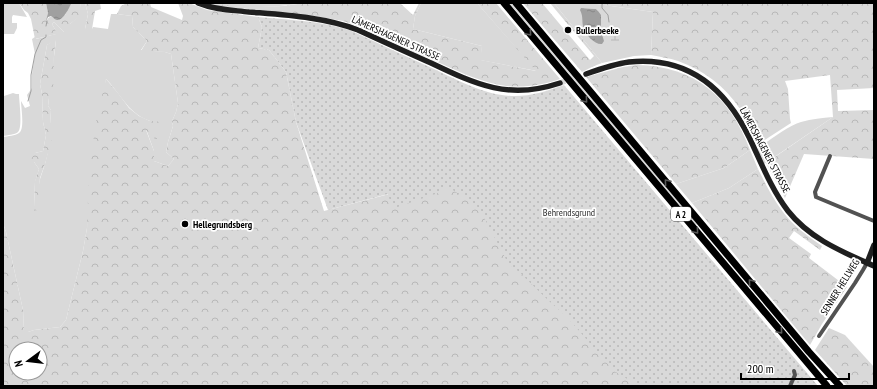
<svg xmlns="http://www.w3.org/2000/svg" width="877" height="389" viewBox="0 0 877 389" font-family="'PT Sans Narrow',sans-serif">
<defs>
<pattern id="forest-crowns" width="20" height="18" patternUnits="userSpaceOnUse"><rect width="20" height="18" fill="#d9d9d9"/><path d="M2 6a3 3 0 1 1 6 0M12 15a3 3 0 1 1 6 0" fill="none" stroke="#b8b8b8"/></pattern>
<pattern id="wetland-marsh" width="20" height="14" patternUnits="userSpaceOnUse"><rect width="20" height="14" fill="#d9d9d9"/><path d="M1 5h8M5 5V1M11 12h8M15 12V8" fill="none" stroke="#b8b8b8"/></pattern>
<pattern id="park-dots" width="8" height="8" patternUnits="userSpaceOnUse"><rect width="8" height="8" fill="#d9d9d9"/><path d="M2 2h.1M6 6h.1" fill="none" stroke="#b8b8b8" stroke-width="1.8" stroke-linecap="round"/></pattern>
<pattern id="water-ripples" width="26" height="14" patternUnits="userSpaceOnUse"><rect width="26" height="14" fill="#a0a0a0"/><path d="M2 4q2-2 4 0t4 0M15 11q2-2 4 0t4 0" fill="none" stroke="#888"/></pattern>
</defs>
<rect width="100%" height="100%" fill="#fff"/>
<g fill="#d9d9d9" fill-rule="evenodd">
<path d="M3,3H19L27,17L13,15L12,17V23H17V28L14,34H3Z"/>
<path d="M81,3H85L88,14L85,29H92L93,27L108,29L111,14H117L132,16L133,27L147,41L141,50L165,52L171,54L178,103L176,112L172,121L173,126L168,142L166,152L174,159L168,166L154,161V151L146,129L150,121C146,119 142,118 138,115C125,106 117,90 106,79L87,228L83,251L66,320L60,327L34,330L28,332H24L23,310L6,232L3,223V137C8,136 15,136 19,133C25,129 21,108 21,101L25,108L30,106L27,95L32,88V74L35,54L32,39L35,37L36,39L56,34V31L52,24L54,22L64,32L70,24L78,17ZM56,40L48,106L51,110L48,152L45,164L40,179L34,210V207L35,182L39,169L34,162L35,153L43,151L46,135L43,122L42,94L40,84L47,45Z"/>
<path d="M209,3H304C273,8 241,9 209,3Z"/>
<path d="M421,3H477L537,71L480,60L482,46L413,29L415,16Z"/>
<path d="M509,3H511L697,224L696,225Z"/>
<path d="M554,3H590L653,12L651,55L634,56L602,63ZM584,8L596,9L598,11L601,31L603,36L592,40L583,26V18L582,14Z"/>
<path d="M13,93L16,94H19C19,101 23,128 18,132C15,135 7,135 3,136V94L4,96Z"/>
<path d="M833,117L764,164L759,154L758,148C769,141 789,125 801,122C812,119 822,118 833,117Z"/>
<path d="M750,150L758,169L729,188L692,203L676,184L724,168Z"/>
</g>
<g fill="url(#forest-crowns)" fill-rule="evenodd">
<path d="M19,3H46L48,13L47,20C50,14 59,16 65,15L71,3H81L79,17L70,24V29L67,33L64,32L54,22L52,24L56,31L57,34L35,39L31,19L28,13L24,10Z"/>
<path d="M85,3H100L101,9L95,11L92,29H85L88,14Z"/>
<path d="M127,3H150L151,7L182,20L183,16L178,3H189L207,10L258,17L262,27L258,48L269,50L286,72L296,122L324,211L443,180L481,207L679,386H3V223L6,232L23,310L24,331L28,332L34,330L60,327L66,320L83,251L87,228L89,170L97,116L106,79L118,93L129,108L139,116L150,121L163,122L161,130L156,140L146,130L154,151V161L168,166L174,159L166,152L168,142L173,126L172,121L176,112L178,103L171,54L165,52L141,51L147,41L133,27L132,16L117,14L121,6ZM16,349H40V373H16Z"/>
<path d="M203,3L248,7L284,6L304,3H394L401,4L413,15L419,3H421L415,16L413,29L482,46L481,60L536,71L477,3H496L560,79C543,85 524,88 506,86C483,83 462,73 442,64C413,52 384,38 355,25L343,21L302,14L214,6Z"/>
<path d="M523,3H542L590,60L594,56L550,3H554L602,63L594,66L582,72Z"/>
<path d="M590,3H874V88L837,90L838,111L874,110V159L804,154L785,198L766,163L833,117L830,75L785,81L788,89L790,119L791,123L757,145C752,133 747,120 740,109C725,86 703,70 678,61C669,58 660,57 651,55L653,12Z"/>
<path d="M54,40H56L54,55L53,94L49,98L48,106L51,110L50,124L52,139L45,164L40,178L37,210L34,211V207L35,181L39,169L34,162L30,161L35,153L43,151L46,135L43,122L42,94L40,84L47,45Z"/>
<path d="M637,65C695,66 730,97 750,150L724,168L676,184L586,77L623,67Z"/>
<path d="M758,169C765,183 773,199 783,212C793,226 808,236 822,246L820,250L794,231L789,238L811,254L809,258L847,287L822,324L810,345L692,203L729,188Z"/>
<path d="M829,328L845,335L874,367V386H847L815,350Z"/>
</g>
<path fill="url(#wetland-marsh)" d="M608,22H611C612,25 613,27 614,29C619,35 622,35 622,44L621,46L616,47C609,41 603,31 608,22Z"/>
<path fill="url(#park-dots)" d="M258,17C288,20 326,21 354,32C370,39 385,47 401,54C412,59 423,64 434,69C457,80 485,95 511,96C529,97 547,91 564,85L818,386H639L614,371L567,317L549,301L518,271L509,265L479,208L444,184L441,192L392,209L388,194L328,210L296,122L286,72L269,50L258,48L262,27Z"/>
<g fill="url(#water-ripples)">
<path d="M46,3H71V4C69,8 63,21 57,20C55,20 53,17 51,16L48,17L46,21L48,13Z"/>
<path d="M581,8L596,9L598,11L601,15V31L604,41L602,44C595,45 586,35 584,29C581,22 584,18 580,10Z"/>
</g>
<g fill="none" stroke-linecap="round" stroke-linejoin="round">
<g stroke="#a0a0a0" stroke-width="1">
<path d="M602,3V8L608,15L609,22"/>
<path d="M46,26L47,21"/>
<path d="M28,101L31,91V75L35,54L41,40L46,37V35"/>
</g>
<path stroke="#d9d9d9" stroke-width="5.5" stroke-dasharray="5.5 3" stroke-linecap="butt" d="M560,83L586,74"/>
<g stroke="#525252" stroke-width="4">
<path d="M830,156L815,192L816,197L840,207L874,221"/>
<path d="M819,336L855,283L863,270L867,263"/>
<path d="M790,386L795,375L794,371"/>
</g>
<g stroke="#1f1f1f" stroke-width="5.5">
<path d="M198,3C215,10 232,10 249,12C285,15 324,17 358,30C382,41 406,52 431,63C477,85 509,100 560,83"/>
<path d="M586,74C600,69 614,64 629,62C687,56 725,88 749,137C761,162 771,189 788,211C810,239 843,252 874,266"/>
<path d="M867,263L874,245"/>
</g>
<g stroke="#000" stroke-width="7">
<path d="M504,3L827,386"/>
<path d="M516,3L809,352L840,386"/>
</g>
</g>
<defs><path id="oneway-chevron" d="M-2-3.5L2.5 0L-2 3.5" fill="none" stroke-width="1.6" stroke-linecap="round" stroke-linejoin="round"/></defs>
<g stroke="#595959">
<use href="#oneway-chevron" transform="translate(529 33) rotate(50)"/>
<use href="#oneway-chevron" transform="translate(585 100) rotate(50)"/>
<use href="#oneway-chevron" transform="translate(667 182) rotate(-130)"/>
<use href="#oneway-chevron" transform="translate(696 231) rotate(50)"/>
<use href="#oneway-chevron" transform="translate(751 282) rotate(-130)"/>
<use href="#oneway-chevron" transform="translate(780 331) rotate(50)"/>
</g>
<g fill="#000" stroke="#fff" stroke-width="1.5">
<circle cx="568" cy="30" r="4"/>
<circle cx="185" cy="224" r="4"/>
</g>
<g text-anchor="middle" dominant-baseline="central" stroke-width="3.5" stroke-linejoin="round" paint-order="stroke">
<rect fill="#fff" stroke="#4c4c4c" stroke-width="1" x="671" y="207" width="20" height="14" rx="3"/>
<g font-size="9" font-weight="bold" fill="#000">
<text x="681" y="214">A 2</text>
</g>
<g font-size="10" font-weight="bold" fill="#000" stroke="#fff" text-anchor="start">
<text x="576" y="30">Bullerbeeke</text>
<text x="193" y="224">Hellegrundsberg</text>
</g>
<g font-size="10" fill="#000" stroke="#fff">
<text transform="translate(396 38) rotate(24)">LÄMERSHAGENER STRASSE</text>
<text transform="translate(765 150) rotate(62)">LÄMERSHAGENER STRASSE</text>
<text transform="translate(840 287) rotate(-58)">SENNER HELLWEG</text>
</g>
<g font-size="10" fill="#303030" stroke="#fff">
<text x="569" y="212">Behrendsgrund</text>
</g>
</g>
<rect width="877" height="389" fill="none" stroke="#000000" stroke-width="8"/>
<g transform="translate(28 361) rotate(255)"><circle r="19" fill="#ffffff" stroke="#999999"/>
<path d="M0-3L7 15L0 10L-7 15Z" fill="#000000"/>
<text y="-6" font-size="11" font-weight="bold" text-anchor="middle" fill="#000000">N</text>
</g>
<path d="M741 373v6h108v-6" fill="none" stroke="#000000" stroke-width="2"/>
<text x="747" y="373" font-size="12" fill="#000000" stroke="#ffffff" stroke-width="3" paint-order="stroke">200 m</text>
</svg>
